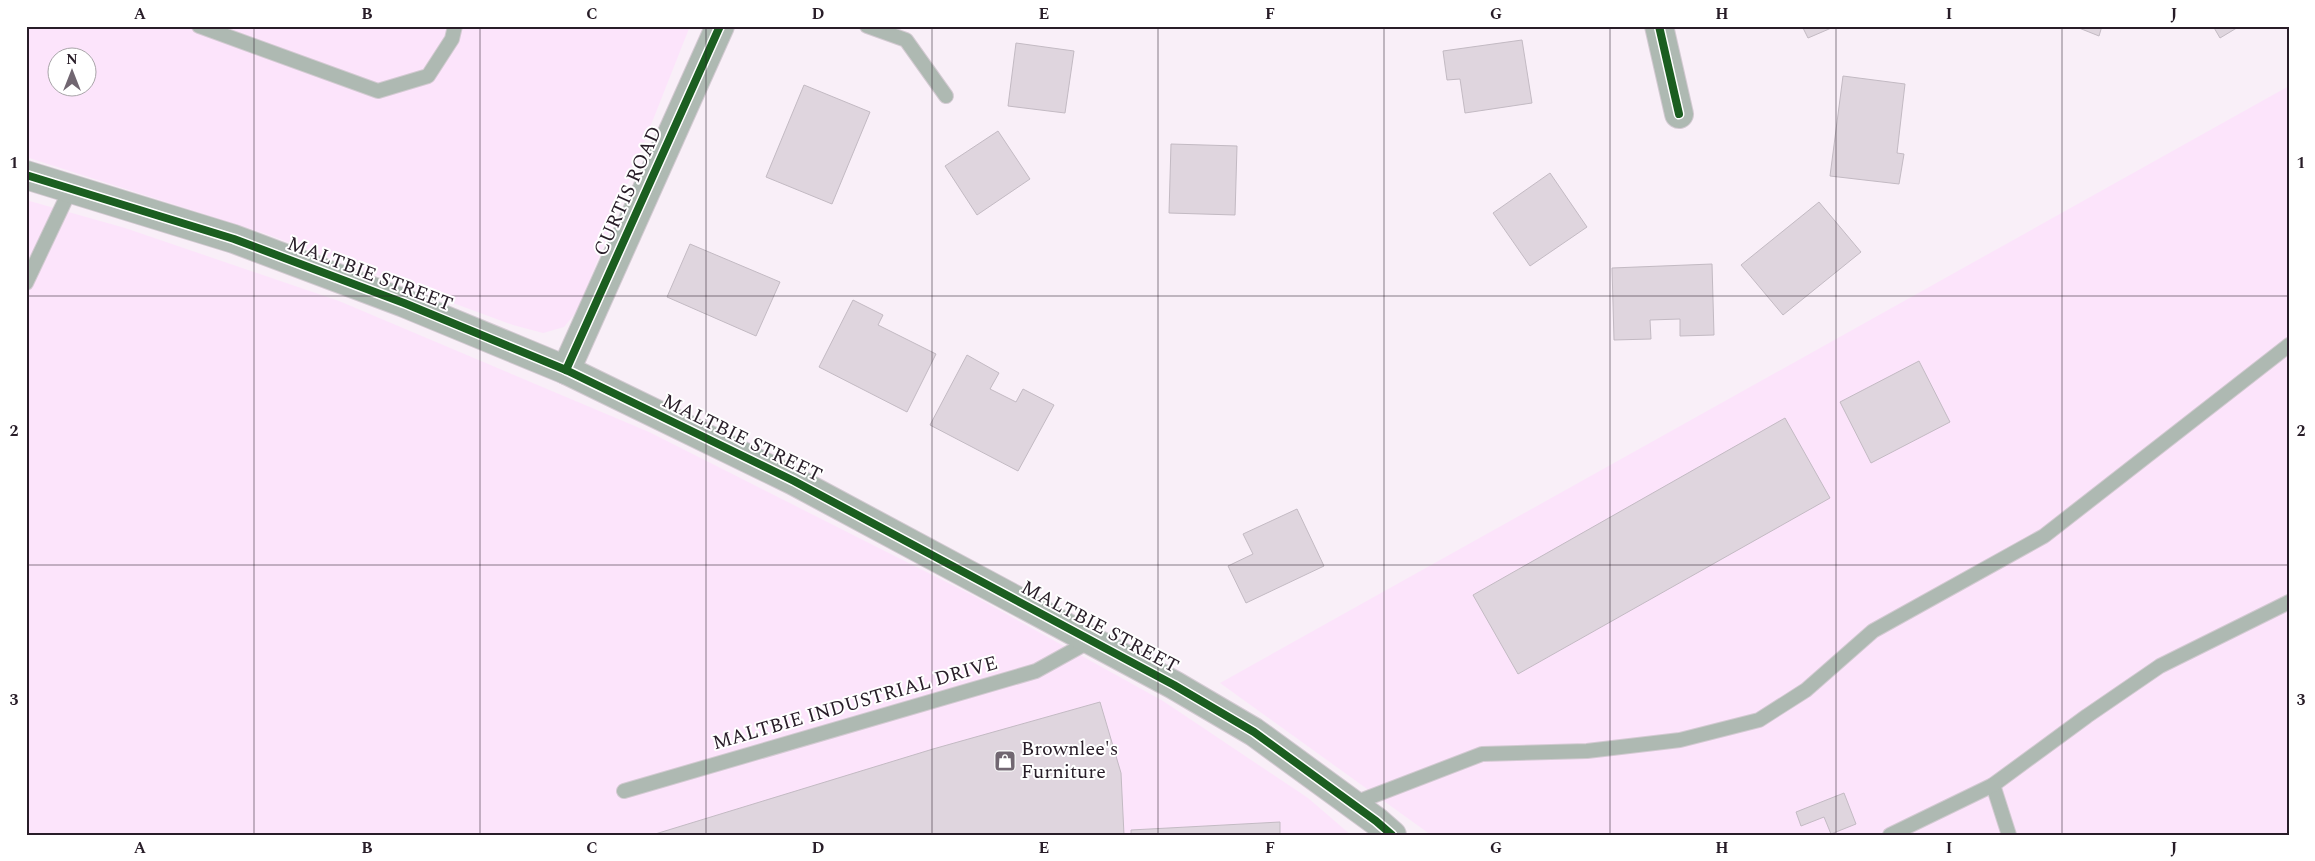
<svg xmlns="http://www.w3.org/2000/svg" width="2315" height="861" viewBox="0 0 2315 861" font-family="Spectral,serif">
<rect width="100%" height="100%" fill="#f9eff8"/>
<g fill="#fce4fb" fill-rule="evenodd">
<path d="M26,26H690L578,310L564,327L543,333L513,325L266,234L26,157ZM58,58H88V88H58Z"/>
<path d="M2289,86V835H1431L1220,683Z"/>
<path d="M26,200L125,228L339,301L649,432L972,595L1163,701L1308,798L1351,835H26Z"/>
</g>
<g fill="#dfd5de" stroke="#c3bac3">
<path d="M1802,26H1836L1808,38Z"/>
<path d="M2074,26H2102L2099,36Z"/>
<path d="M2213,26H2240L2220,38Z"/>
<path d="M1522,40L1532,103L1465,113L1460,79L1447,80L1443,51Z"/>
<path d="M1016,43L1074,51L1065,113L1008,106Z"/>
<path d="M1843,76L1905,84L1897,153L1904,154L1899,184L1830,176Z"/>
<path d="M804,85L870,112L832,204L766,177Z"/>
<path d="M998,131L1030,179L977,215L945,166Z"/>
<path d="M1171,144L1237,146L1235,215L1169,213Z"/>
<path d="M1550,173L1587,227L1530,266L1493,213Z"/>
<path d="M1819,202L1861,252L1783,315L1741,265Z"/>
<path d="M690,244L780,282L756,336L667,297Z"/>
<path d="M1712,264L1714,335L1680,336V319L1650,320L1651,339L1614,340L1612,268Z"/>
<path d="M853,300L883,315L878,325L936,354L907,412L819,367Z"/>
<path d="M967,355L999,373L990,389L1016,402L1023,389L1054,405L1018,471L930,425Z"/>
<path d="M1919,361L1950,422L1871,463L1840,402Z"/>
<path d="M1785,418L1830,498L1518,674L1473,595Z"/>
<path d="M1297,509L1324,566L1246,603L1228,566L1253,554L1243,534Z"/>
<path d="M1100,702L1121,773L1124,835H652L933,749Z"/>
<path d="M1844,793L1856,824L1831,834L1824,817L1801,826L1796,812Z"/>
<path d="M1280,822V835H1131V830Z"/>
</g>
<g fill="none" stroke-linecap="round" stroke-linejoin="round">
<g stroke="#d3cad2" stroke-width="16">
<g id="service">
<path d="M199,26L378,91L428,76L452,39L455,26"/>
<path d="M867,26L906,40L946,96"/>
<path d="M26,283L71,188"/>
<path d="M1993,785L2009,835"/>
<path d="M624,791L1036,671L1092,640"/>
<path d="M1352,804L1482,754L1587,751L1680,740L1759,720L1806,690L1873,631L2044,536L2289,345"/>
<path d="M1890,835L1993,785L2087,716L2160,666L2289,602"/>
</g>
</g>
<g stroke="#d3cad2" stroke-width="30">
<g id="minor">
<path d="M1659,26L1679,114"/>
<path d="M566,370L720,26"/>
</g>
</g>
<g stroke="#d3cad2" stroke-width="30">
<path id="tertiary" d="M26,175L234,239L404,303L566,370L794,481L1174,685L1254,732L1376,821L1392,835"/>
</g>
<use href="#service" stroke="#aeb9b2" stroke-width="14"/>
<use href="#minor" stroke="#aeb9b2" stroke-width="28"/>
<use href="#tertiary" stroke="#aeb9b2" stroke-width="28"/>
<g stroke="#fff" stroke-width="11">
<g id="cycleway">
<path d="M1659,26L1679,114"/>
<path d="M26,175L234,239L404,303L566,370L794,481L1174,685L1254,732L1376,821L1392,835"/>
<path d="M566,370L720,26"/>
</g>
</g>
<use href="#cycleway" stroke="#1b5e20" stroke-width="8"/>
</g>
<path fill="none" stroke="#281d28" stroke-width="1" stroke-opacity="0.55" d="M254,26V835M480,26V835M706,26V835M932,26V835M1158,26V835M1384,26V835M1610,26V835M1836,26V835M2062,26V835M26,296H2289M26,565H2289"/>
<defs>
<g id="shop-square" transform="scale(1.125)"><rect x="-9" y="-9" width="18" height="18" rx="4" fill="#716671" stroke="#fff"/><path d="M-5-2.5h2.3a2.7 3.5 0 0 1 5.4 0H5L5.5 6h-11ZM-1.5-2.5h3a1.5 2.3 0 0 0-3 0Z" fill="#fff"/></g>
</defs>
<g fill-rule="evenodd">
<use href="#shop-square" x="1005" y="761"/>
</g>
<g text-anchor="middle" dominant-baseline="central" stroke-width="4" stroke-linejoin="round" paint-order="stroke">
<g font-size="20" fill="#281d28" stroke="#fff">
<text transform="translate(628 191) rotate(-66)">CURTIS ROAD</text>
<text transform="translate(370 274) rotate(21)">MALTBIE STREET</text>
<text transform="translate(742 438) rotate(26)">MALTBIE STREET</text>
<text transform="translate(1100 627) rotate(28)">MALTBIE STREET</text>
<text transform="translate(855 703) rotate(-16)">MALTBIE INDUSTRIAL DRIVE</text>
</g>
<g font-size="20" fill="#281d28" stroke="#fff" text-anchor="start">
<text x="1021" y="749">Brownlee's<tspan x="1021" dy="23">Furniture</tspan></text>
</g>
</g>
<rect width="2315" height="861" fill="none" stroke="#ffffff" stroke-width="55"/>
<g transform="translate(72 72)"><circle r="24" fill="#ffffff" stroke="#a9a5a9"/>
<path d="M0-4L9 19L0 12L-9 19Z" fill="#716671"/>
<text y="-8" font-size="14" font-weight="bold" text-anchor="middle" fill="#281d28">N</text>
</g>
<rect x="28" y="28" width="2260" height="806" fill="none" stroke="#281d28" stroke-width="2"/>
<g font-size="16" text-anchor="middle" font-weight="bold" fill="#281d28">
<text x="140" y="19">A</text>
<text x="367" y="19">B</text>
<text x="592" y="19">C</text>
<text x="818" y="19">D</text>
<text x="1044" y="19">E</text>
<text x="1270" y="19">F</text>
<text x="1496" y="19">G</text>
<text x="1722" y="19">H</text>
<text x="1949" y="19">I</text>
<text x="2174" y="19">J</text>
<text x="14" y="168">1</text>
<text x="2301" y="168">1</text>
<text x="14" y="436">2</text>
<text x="2301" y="436">2</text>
<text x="14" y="705">3</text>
<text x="2301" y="705">3</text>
<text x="140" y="853">A</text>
<text x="367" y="853">B</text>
<text x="592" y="853">C</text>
<text x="818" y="853">D</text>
<text x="1044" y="853">E</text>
<text x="1270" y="853">F</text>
<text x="1496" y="853">G</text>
<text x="1722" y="853">H</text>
<text x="1949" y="853">I</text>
<text x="2174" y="853">J</text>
</g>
</svg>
